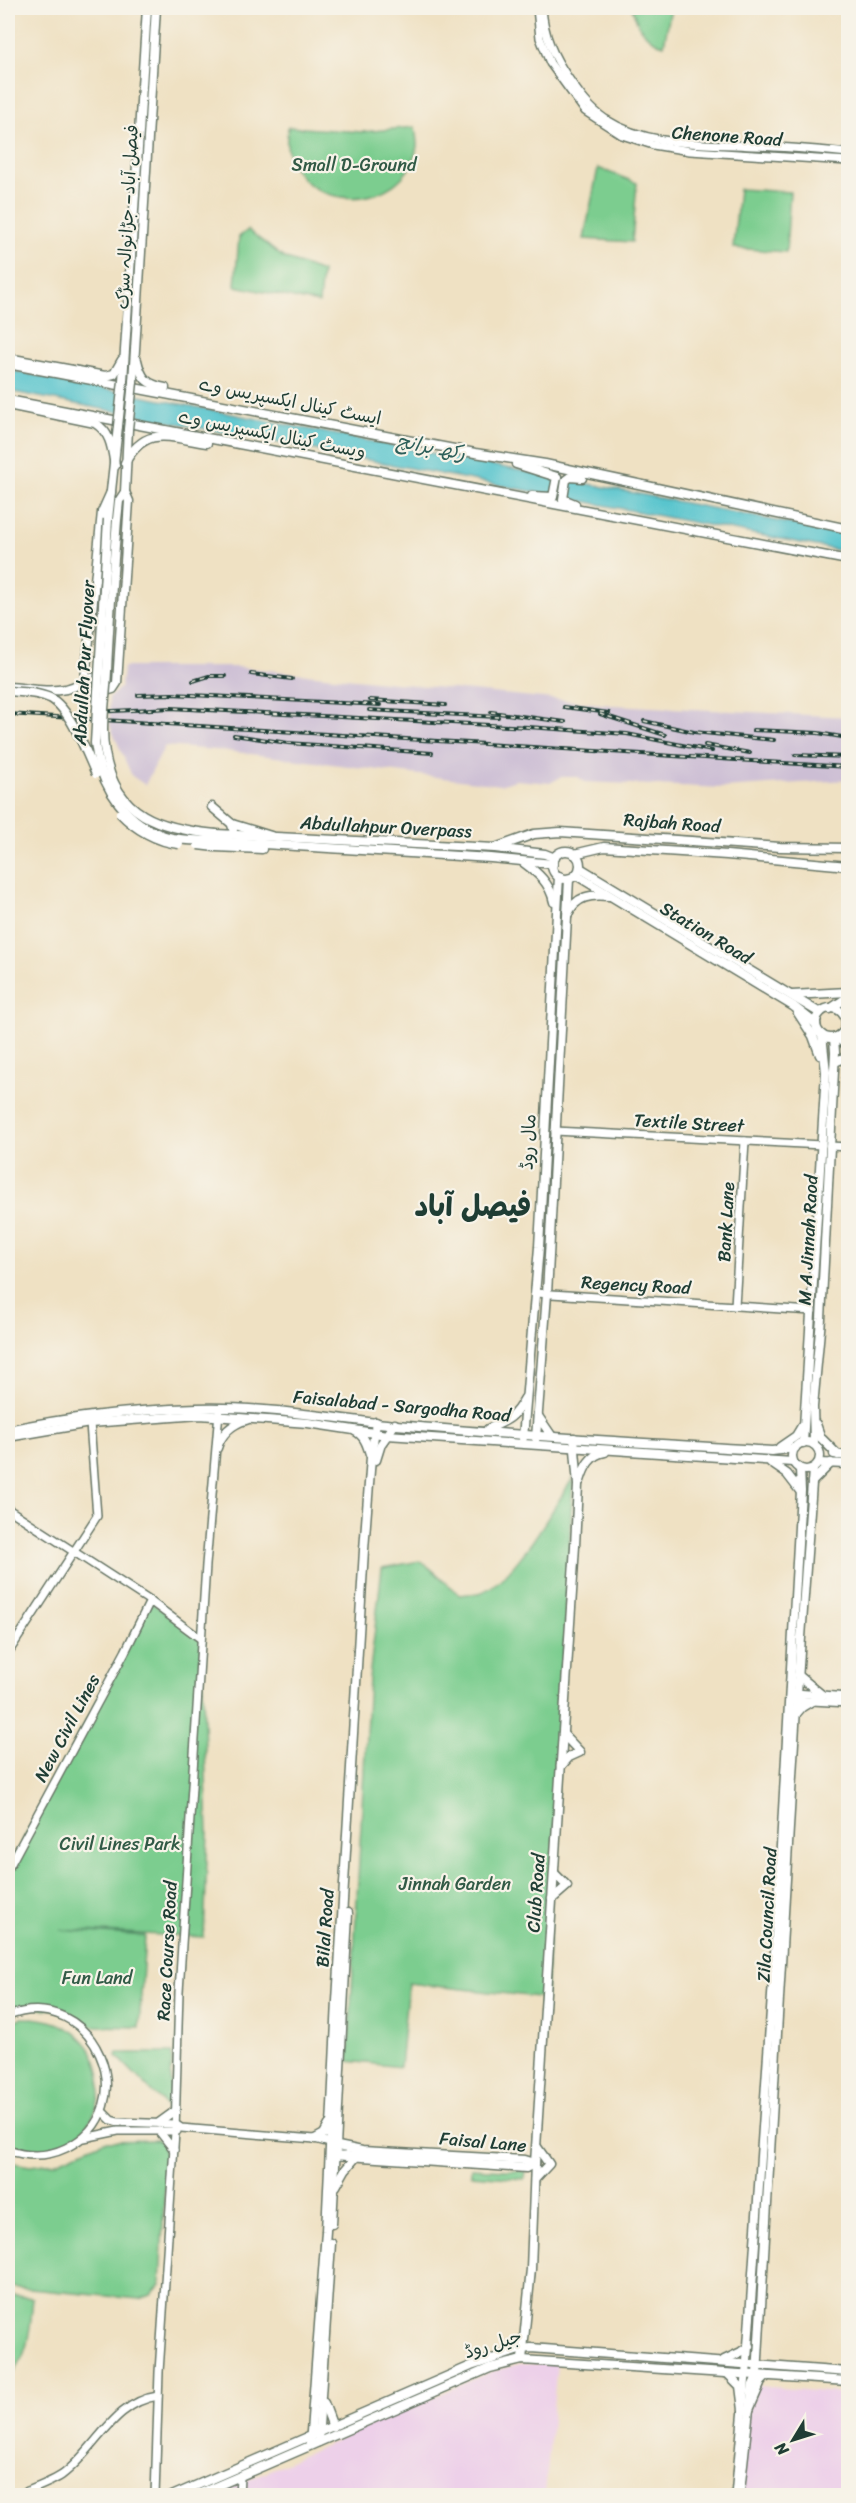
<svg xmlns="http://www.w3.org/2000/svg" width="856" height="2503" viewBox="0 0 856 2503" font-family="Sriracha,'Playpen Sans Arabic',sans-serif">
<rect width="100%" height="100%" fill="#f7f3e8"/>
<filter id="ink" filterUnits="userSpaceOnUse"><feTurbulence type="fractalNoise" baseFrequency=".0167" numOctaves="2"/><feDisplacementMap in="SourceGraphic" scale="12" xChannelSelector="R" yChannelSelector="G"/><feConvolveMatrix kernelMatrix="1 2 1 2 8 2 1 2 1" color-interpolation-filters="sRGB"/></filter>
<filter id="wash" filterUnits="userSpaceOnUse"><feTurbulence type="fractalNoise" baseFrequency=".008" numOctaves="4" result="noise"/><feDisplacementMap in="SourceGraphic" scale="24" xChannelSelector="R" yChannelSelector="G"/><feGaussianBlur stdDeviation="1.35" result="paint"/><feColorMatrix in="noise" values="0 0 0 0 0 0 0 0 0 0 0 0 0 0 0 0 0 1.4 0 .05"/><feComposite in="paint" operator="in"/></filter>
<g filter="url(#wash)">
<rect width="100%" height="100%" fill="#efe1c3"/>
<g fill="#edd0e9">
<path d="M519,2364H557L545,2495L212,2496L490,2372Z"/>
<path d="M736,2384L848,2394V2495L733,2496Z"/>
</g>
<path fill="#ccbed4" d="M123,667H236L612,705L848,717V780L723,788L585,782L578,777H561L550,783L516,780L500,785L227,751L165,746L145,785L132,776L110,726L109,698L121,687Z"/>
<g fill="#7bcd8f" stroke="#4d8562" stroke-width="1.5">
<path d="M632,8H671L664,45C645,40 637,25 632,8Z"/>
<path d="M288,127L362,132L415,127C416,133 417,140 417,146C406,216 295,214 287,145C286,140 288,132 288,127Z"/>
<path d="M598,168L637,183L632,242L584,239Z"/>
<path d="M739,189L790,192L786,252L733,248Z"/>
<path d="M248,230L284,258L322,272L319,303L235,286L239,237Z"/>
<path d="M573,1478L546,1998L408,1983L400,2067L348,2061L369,1679L382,1568L420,1561C435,1570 446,1584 460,1595C466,1594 473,1594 479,1593C513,1583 553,1508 573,1478Z"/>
<path d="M150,1601L201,1639L208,1833L204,1937L60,1930L145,1936L139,2027L91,2026L65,2012L51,2009L8,2007V1868Z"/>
<path d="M21,2018C140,2015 116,2179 8,2146V2023Z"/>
<path d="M118,2053H172L170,2107H167L117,2056Z"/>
<path d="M157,2140L163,2145L166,2159L160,2285L151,2295L140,2299L8,2287V2162L30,2166L54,2163L104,2141Z"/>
<path d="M471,2168L525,2171L524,2179L471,2175Z"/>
<path d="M8,2295L33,2298C30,2328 30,2356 8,2379Z"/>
</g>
<path fill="#56c4cd" stroke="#3a8080" stroke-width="1.5" d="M8,370L848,535V552L8,391Z"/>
</g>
<g filter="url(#ink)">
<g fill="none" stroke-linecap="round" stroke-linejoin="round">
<g stroke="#687666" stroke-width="10">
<g id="minor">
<path d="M537,8L540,38L550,63L585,111L622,135L653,145L690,151L848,161"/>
<path d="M542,8C544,36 553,56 569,79C580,95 589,108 605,119C648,147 704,143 752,146C785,147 817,150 848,153"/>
<path d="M555,1131L822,1145"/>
<path d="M830,1146L848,1147"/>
<path d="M536,1293L812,1311"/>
<path d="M735,1306L745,1141"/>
<path d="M8,1509L150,1601L201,1639"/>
<path d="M8,1653L97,1516L90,1423"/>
<path d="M795,1693L848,1697"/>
<path d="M794,1700L848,1703"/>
<path d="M8,1869L125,1652L150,1601"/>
<path d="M8,2016C93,1983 148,2108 66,2148C47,2157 27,2157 8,2150"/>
<path d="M102,2111L111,2120L118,2122L175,2124L181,2128L315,2139L330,2143"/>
<path d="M158,2123L176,2110"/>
<path d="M159,2131L174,2150"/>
<path d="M84,2138L118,2131H177"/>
<path d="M15,2496C30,2490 48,2484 62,2475C96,2450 113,2402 158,2396"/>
<path d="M155,2496L159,2372L175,2132L179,1992L206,1565L219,1412"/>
<path d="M239,2496L240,2477"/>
<path d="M735,2496L746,2375"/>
<path d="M740,2496L752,2386L757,2375"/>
</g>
</g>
<g stroke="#687666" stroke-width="11">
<g id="major">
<path d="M8,358L105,376L114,374L122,360"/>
<path d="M137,360C141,378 146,384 165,388"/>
<path d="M8,364L475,453L545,464L848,529"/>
<path d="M123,381L147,8"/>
<path d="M133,382L156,8"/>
<path d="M8,400L848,560"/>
<path d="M8,405L95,423C111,433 112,448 115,466"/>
<path d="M125,463C146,424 170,438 207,443"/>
<path d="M516,464L557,477L553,497L532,496"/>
<path d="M575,504L563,499L566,480L570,477L582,478"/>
<path d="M108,519L118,426"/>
<path d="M117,520L119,501L125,492L128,429"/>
<path d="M85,679L102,512L111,492"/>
<path d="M81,684C88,693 103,693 113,689L117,683L129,501L125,492"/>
<path d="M8,687C28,688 45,693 66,689C84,685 83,677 105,676"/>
<path d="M212,807L232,824L233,829"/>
<path d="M232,824L271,836"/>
<path d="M216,834L495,848L545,854L555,858"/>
<path d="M214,841L491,858L553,864"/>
<path d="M215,847L262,849"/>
<path d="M495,848L534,834L560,832L780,847L848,848"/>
<circle cx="566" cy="865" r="14"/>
<path d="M574,854L604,847L727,855L848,866"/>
<path d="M523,862C538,873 550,883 554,902"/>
<path d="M580,868L820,1013"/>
<path d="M576,875L793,1006L816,1024"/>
<path d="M568,914C576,896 591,894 609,896"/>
<path d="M792,995L848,992"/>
<circle cx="831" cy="1023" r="15"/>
<path d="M830,1009L848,997"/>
<path d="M798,1013L813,1036L820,1055"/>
<path d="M837,1037L848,1047"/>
<path d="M835,1062L848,1056"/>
<path d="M538,1416L551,1435"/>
<path d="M816,1424L821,1438L838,1455"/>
<path d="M488,1429C508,1420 514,1418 525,1398"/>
<path d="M8,1430C69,1417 134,1410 197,1408C263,1406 330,1418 396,1425C521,1436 647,1443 772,1451L795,1448"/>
<path d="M355,1431C364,1435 367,1444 370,1454"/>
<path d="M8,1437L90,1423L200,1415L308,1423L387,1435L793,1462"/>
<path d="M523,1438L539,1247L559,876"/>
<path d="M536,1438L547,1294L569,879"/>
<circle cx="806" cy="1456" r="14"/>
<path d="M803,1443L826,1072L822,1035"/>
<path d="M814,1444L813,1407L821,1319L835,1052L834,1038"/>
<path d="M780,1447L796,1436L802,1426"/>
<path d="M217,1448C221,1434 232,1424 246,1420"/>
<path d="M834,1454L848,1456"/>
<path d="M376,1460L381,1444L395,1424"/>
<path d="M771,1463L787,1474L800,1491"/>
<path d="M819,1463L848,1464"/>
<path d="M580,1481C584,1468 590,1454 605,1452"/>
<path d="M812,1482L831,1463"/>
<path d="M798,1675L822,1695"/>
<path d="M795,1715L802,1707L812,1701"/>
<path d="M561,1766L569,1757L580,1752L563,1734"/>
<path d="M552,1899L567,1886L554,1873"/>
<path d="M315,2139L324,2134L329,2125"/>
<path d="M333,2145L362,2151L525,2160L535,2163"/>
<path d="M333,2155L526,2168L535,2163"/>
<path d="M535,2179L549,2164L537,2147"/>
<path d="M336,2186L345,2170L356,2157"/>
<path d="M332,2224L348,1913"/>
<path d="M522,2360L531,2269L535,2163L575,1546L578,1485L574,1438"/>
<path d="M724,2360L741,2352L749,2346"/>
<path d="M728,2374L740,2386L743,2410"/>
<path d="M746,2375L775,1952L801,1491L800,1469"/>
<path d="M757,2375L796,1708L813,1469"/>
<path d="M324,2403L333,2427"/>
<path d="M749,2410L761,2382L767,2376"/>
<path d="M318,2442L331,2243"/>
<path d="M310,2445L326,2231L337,2001L364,1550L371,1457L376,1422"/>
<path d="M172,2496L471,2366L522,2349L531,2348L848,2372"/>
<path d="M194,2496L490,2368L522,2360L848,2381"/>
</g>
</g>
<use href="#minor" stroke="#fff" stroke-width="7"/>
<use href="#major" stroke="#fff" stroke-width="8"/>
<g stroke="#1f3d34" stroke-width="4">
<g id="rail">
<path d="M251,674L292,679"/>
<path d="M193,681L209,676H225"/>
<path d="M138,695L172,694L380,705"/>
<path d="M370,700L445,705"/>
<path d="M564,707L609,713"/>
<path d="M369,710L498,717"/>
<path d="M94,712L171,708L528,727L627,734L712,751"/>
<path d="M491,712L565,722"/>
<path d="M8,714L848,767"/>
<path d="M600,714L665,735"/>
<path d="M644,721L694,732L774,740"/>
<path d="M753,730L818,733L848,738"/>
<path d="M234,735L288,743L432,753"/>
<path d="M705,745L750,753"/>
<path d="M795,755L848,757"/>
</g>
</g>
<use href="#rail" stroke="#f7f3e8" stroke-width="1.5" stroke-dasharray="4.5" stroke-linecap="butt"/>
<g stroke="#687666" stroke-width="11" stroke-linecap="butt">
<g id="major-bridge">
<path d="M118,426L123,381"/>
<path d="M128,429L133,382"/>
<path d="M108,519L95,743C100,787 127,827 172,838C186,841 201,840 214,841"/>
<path d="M117,520C113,570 109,620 107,671C106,698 100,727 105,753C115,816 161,829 216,834"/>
<path d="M8,691C21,692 37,692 50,698C70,708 87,754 96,774"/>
<path d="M120,813C135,829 157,842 179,844"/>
<path d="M198,845L215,847"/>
</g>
</g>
<use href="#major-bridge" stroke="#fff" stroke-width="8"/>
</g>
</g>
<g text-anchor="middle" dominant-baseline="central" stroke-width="4.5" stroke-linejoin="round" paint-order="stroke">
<g font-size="18" fill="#1f3d34" stroke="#f7f3e8">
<text transform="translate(727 136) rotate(4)">Chenone Road</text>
<text transform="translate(127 217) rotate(-87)">فیصل آباد– جڑانوالہ سڑک</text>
<text transform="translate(290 401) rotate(11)">ایسٹ کینال ایکسپریس وے</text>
<text transform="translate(272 434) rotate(11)">ویسٹ کینال ایکسپریس وے</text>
<text transform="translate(84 663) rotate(-87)">Abdullah Pur Flyover</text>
<text transform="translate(672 823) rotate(4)">Rajbah Road</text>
<text transform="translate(386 827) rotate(3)">Abdullahpur Overpass</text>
<text transform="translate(706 933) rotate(31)">Station Road</text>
<text transform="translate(689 1123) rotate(3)">Textile Street</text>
<text transform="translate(528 1142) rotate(-87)">مال روڈ</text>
<text transform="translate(726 1222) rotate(-87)">Bank Lane</text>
<text transform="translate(808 1240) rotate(-87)">M A Jinnah Raod</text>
<text transform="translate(636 1285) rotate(3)">Regency Road</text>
<text transform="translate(402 1406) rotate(5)">Faisalabad - Sargodha Road</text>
<text transform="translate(67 1728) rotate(-62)">New Civil Lines</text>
<text transform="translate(536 1893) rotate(-86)">Club Road</text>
<text transform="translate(767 1915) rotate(-87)">Zila Council Road</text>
<text transform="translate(325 1928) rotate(-86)">Bilal Road</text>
<text transform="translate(167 1951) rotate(-87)">Race Course Road</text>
<text transform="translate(483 2142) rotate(5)">Faisal Lane</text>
<text transform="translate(493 2344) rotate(-17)">جیل روڈ</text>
</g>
<g font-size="18" fill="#315a46" stroke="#f7f3e8">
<text x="354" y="165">Small D-Ground</text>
<text x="120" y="1844">Civil Lines Park</text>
<text x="455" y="1884">Jinnah Garden</text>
<text x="97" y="1978">Fun Land</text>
</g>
<g font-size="20" font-style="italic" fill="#2d5f5a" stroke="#f7f3e8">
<text transform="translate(431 447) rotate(11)">رکھ برانچ</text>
</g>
<g font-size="30" font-weight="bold" fill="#1f3d34" stroke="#f7f3e8">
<text x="473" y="1206">فیصل آباد</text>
</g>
</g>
<rect width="856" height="2503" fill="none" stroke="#f7f3e8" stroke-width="30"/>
<g transform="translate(793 2440) rotate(232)" stroke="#f7f3e8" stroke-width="4.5" paint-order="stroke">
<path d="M0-4.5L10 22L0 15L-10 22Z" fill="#1f3d34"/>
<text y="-9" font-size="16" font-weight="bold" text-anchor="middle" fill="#1f3d34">N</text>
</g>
</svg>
